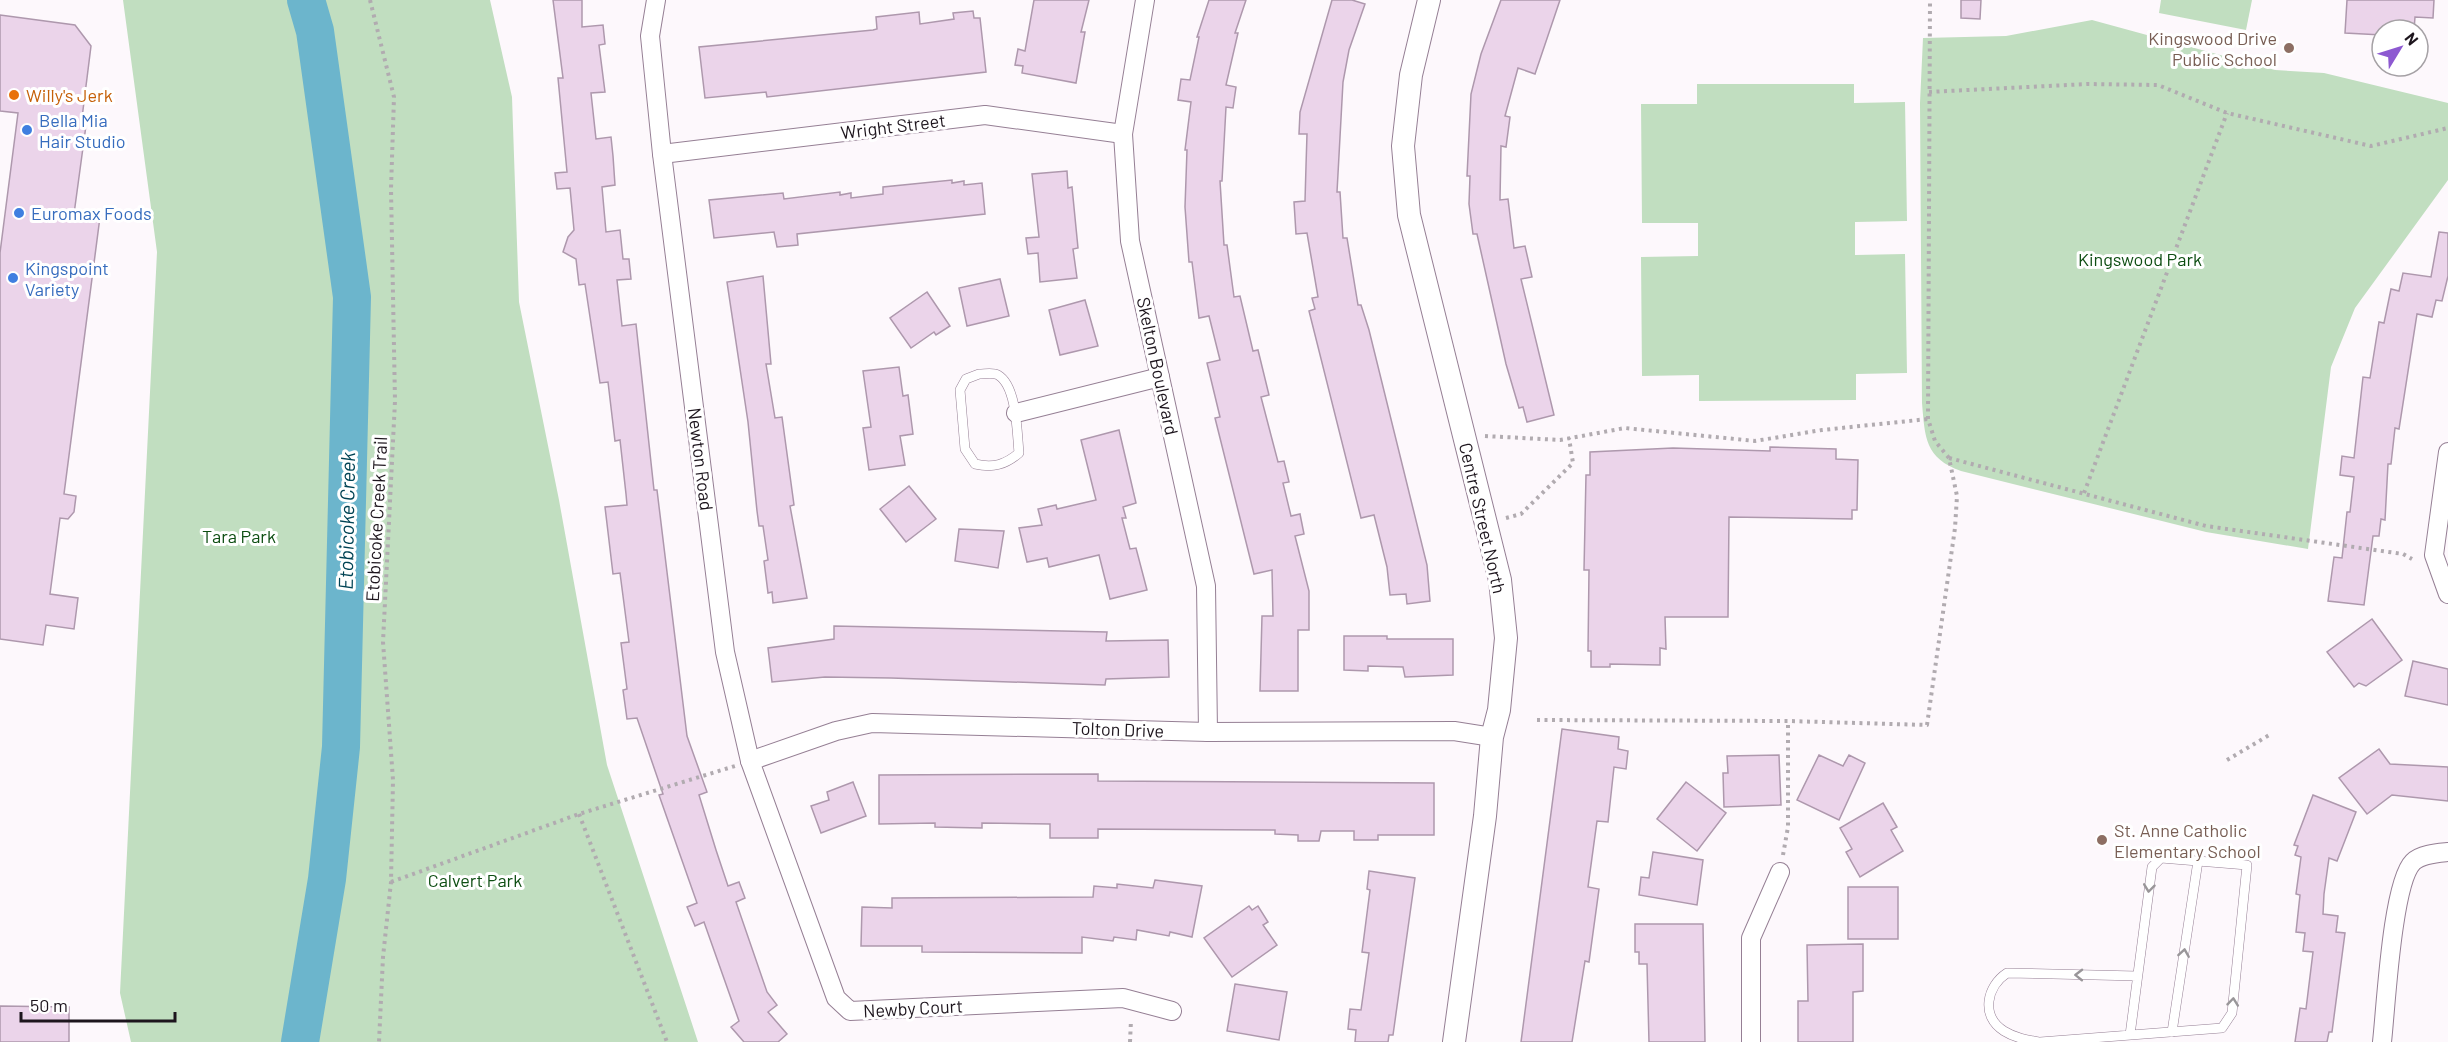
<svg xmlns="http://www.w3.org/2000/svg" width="2448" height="1042" viewBox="0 0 2448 1042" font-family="Barlow,sans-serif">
<rect width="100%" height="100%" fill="#fdf8fc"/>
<g fill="#c1dec0">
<path d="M123,0H490L512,97L519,302L559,500L607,765L698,1042H131L120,993L157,252Z"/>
<path d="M2161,0H2252L2246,30L2159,13Z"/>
<path d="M2092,20L2275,70L2324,73L2448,103V180L2355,308L2331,367L2308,549L2206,532L1961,471C1925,458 1925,438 1922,403L1920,103L1923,38L2006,36Z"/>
<path d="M1697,84H1854V103L1905,102L1907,221L1855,222V255L1905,254L1907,373L1856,374V400L1699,401V375L1642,376L1641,257L1698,256V223H1642L1641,104H1697Z"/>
</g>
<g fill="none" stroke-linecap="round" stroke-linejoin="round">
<path stroke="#6cb5cc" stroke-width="38" d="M300,1042L327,879L341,747L352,297L315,31L306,0"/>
</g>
<g fill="#ebd4ea" stroke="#ae98ad" stroke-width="1.5">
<path d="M553,0H582V27L603,25L605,44L599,45L605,92L591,93L596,139L611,137L613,156L615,185L602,187L606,232L620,230L623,259H629L631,279L617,280L622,326L636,324L654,490H657L687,736L707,792L699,795L716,850L728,886L739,882L745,898L736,902L767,992L777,1005L768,1012L787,1034L778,1042H744L731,1027L739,1021L704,922L695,926L687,907L697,903L659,795L663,794L637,718L627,719L623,690L627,689L621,643L629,642L620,573L613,574L605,507L627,505L626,494L620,440L615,441L608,382L600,383L585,284L579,285L576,259L563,252L568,237L574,230L570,188L557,189L555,173L567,172L558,78H563Z"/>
<path d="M1034,0H1089L1081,32H1085L1076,83L1022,73L1023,66L1015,65L1018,49L1025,51Z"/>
<path d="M1209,0H1246L1235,33H1238L1226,85L1236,87L1233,108L1226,107L1222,181H1220L1224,245H1227L1234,297L1240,296L1253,351L1258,350L1269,395L1261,397L1278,462L1284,461L1289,482L1283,483L1291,516L1300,514L1304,534L1295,536L1309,591V630H1298V691H1260L1262,616H1273L1272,570L1254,574L1215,418L1220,417L1207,363L1220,360L1209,316L1199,318L1192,262H1189L1185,207L1187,150H1185L1191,102L1178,100L1181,79L1190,80L1199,37H1197Z"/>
<path d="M1332,0H1352L1365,4L1349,50L1343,82L1337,192H1340L1343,238H1347L1358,305H1361L1369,330L1427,565L1430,601L1407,604L1406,594L1390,595L1387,567L1374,515L1361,518L1309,311L1315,309L1312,298L1318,297L1307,233L1296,234L1294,202L1305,201L1306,166L1307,134H1299L1300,112Z"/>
<path d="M1501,0H1560L1535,74L1518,68L1505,116L1510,117L1506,147L1501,146L1500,200L1508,199L1514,248L1525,246L1532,277L1521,279L1554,415L1527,422L1523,407L1519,408L1506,364L1477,234H1473L1469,204L1470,176H1467L1471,94L1481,54Z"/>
<path d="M1961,0H1981L1980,19L1961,18Z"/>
<path d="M2347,0H2434L2433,18L2415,17L2414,30H2382V35L2345,33Z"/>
<path d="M973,11L974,18H980L986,72L767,97L766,92L705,98L699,47L873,30L877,29L876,17L919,12L920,24L954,19L953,13Z"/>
<path d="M0,15L75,25L91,46L82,118H87L74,214L100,217L64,494L76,496L74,512L68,519L60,518L50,594L78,598L74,629L46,625L43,645L0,639V253L18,113L0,111Z"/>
<path d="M1067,171L1068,188L1072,187L1078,248L1073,249L1077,278L1040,282L1038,253L1028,254L1026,238L1039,237L1032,174Z"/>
<path d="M952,180V183L964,181V185L982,183L985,214L797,234L798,245L777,247L774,232L714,238L709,200L783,193L784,199L840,192V195L851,193V198L883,194V187Z"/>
<path d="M2439,232L2448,233V276L2442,301L2436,300L2432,317L2417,314L2399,429L2395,428L2391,464H2388L2385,520L2381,519L2379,536H2373L2364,605L2328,601L2334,557L2342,558L2347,512H2350L2354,477L2340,475L2342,456L2354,458L2363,377L2370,378L2379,322L2384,323L2391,289L2399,291L2403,273L2431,277Z"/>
<path d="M763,276L771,364H766L775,418L782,417L794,505L790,506L807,598L773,603L772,592L768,593L764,561L768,560L763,526H759L757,511L748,422L727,282Z"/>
<path d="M1000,279L1009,316L967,326L959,288Z"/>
<path d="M927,292L950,326L936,335L934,332L911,348L890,318Z"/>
<path d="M1085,300L1098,346L1060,355L1049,310Z"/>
<path d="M899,367L903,396L908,395L913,434L900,436L905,465L869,470L863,428L871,427L863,371Z"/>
<path d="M1119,430L1136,503L1123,507L1126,518H1122L1130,549L1136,548L1147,590L1110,599L1099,555L1049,567L1047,558L1027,562L1019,528L1042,525L1038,509L1056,505L1057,509L1096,500L1081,440Z"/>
<path d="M1770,447L1836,449V459L1858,460L1857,510H1852V519L1729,517L1728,617H1665L1666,649L1660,648V665L1610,664V667H1591V651H1588L1589,570H1584L1586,475H1590V452L1673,448L1770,451Z"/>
<path d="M909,486L936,519L906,542L880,509Z"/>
<path d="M959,529L1004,531L998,568L955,561Z"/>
<path d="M2372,619L2402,660L2366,686L2359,683L2354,687L2327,652Z"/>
<path d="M834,626L1107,632L1106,641L1168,640L1169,677L1106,679L1105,685L891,678L825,677L772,682L768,648L834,639Z"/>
<path d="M1344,636H1387V639H1453V675L1405,677L1403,667L1368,666V671L1344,670Z"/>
<path d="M2413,661L2448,669V705L2405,696Z"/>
<path d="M1562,729L1619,737L1618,749L1628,751L1626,769L1614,767L1608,822L1597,821L1588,887L1599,889L1589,962L1585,961L1572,1042H1521Z"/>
<path d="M2379,749L2390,764L2448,767V801L2392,795L2367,814L2339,778Z"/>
<path d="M1779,755L1781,805L1724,807L1723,773H1728L1727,756Z"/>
<path d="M1819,755L1843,766L1849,755L1865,763L1839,820L1797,800Z"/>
<path d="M1098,774V781L1434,783V835H1378V840H1354V831H1321L1319,841H1298V835L1275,834V830L1098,829V838H1050V824L982,823V828L935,827V823L879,824V775Z"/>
<path d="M853,782L866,816L821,833L811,806L829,800L827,792Z"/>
<path d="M1686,782L1726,813L1697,851L1657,819Z"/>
<path d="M2313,795L2356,812L2337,861L2329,858L2324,894L2323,914L2338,916L2336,932L2345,933L2332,1032H2329L2327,1042H2295L2300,1008L2306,1009L2313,952L2303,951L2305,933L2296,932L2300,895L2296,894L2301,857L2295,855L2298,846L2294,845Z"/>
<path d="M1883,803L1897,827L1891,830L1903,851L1860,877L1846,852L1852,849L1840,828Z"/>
<path d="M1653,852L1703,860L1697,905L1639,895L1641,877L1649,878Z"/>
<path d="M1369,871L1415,878L1393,1035H1389L1388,1042H1355L1356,1030L1348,1029L1350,1009L1361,1010L1369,953L1362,952L1370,890L1367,889Z"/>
<path d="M1155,880L1202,886L1192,937L1170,932L1169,936L1137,930L1136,940L1114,937L1113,941L1082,937V953L922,952V946H861L862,907L892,908V898L1093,897L1094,886L1117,888V884L1153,888Z"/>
<rect x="1848" y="887" width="50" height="52"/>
<path d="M1249,906L1252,910L1258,906L1268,922L1263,925L1277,945L1232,977L1204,938Z"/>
<path d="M1635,924H1703L1705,1042H1649L1647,964H1639V952H1635Z"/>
<path d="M1863,944V991L1853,992V1042H1798V1001H1808L1807,945Z"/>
<path d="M1235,984L1287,992L1279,1040L1227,1031Z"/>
<path d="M0,1006L69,1007V1042H0Z"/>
</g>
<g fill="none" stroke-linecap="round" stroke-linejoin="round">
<g stroke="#957f94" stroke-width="10">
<g id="service">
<path d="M979,374C985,374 993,372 998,375C1017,386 1017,433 1019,453C1005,465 993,468 975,464L965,449L960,390L966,379Z"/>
<path d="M2172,1032L2198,861"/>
<path d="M2130,1035L2152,867L2161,858L2247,865L2232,1013L2222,1028L2040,1042C2028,1040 2015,1038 2004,1031C1980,1016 1987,986 2007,973L2137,976"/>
</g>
</g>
<g stroke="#957f94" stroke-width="20">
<g id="minor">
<path d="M656,0L650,36L662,154L725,652L750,761L836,998L850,1011L1123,998L1172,1011"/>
<path d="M1145,0L1123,134L1130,241L1206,586L1208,732"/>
<path d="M662,154L985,115L1123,134"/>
<path d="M1016,413L1160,377"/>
<path d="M2448,452L2434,555L2448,594"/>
<path d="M750,761L836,731L872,723L1208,732L1454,731L1492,737"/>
<path d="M1751,1042V938L1780,872"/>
<path d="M2382,1042C2386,1007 2392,883 2413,862C2421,854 2438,853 2448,852"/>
</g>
</g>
<g stroke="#957f94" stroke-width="24">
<path id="tertiary" d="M1429,0L1411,75L1403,146L1409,215L1500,580L1506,638L1499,710L1492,737L1485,816L1454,1042"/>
</g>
<g stroke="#b1abb0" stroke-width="4" stroke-dasharray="3 4.5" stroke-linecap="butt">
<path d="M370,0L394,97L391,189L395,401L383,642L393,780L391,882L383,957L379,1042"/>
<path d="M1929,92L2087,84L2158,85L2227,113L2371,146L2448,128"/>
<path d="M1485,436L1560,440L1625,428L1755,441L1822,430L1928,419"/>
<path d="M1949,458L2206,526L2403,554L2412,559"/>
<path d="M2084,493L2227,113"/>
<path d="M1506,518L1521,514L1573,463L1569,438"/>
<path d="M1537,720L1788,721L1927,725L1955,528L1957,496L1949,458L1935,441L1928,419L1930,0"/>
<path d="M2227,760L2271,734"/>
<path d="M579,814L667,1042"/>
<path d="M1783,855L1788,827V721"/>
<path d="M391,882L579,814L735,766"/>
<path d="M1130,1042L1131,1020"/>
</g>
<use href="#service" stroke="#fff" stroke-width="9"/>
<use href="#minor" stroke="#fff" stroke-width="18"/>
<use href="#tertiary" stroke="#fff" stroke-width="22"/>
</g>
<defs><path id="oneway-chevron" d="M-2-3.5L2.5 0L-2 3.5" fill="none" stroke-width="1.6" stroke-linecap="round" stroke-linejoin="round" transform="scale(1.5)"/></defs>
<g stroke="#999699">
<use href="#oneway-chevron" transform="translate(2149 888) rotate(97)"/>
<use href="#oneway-chevron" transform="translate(2184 953) rotate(-81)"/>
<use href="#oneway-chevron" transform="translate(2079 975) rotate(-179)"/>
<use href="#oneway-chevron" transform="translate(2233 1002) rotate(-84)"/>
</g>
<g fill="#8d6e63" stroke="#fff" stroke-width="2">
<circle cx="2289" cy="48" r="6"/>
<circle cx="2102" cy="840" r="6"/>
</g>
<circle fill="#e8710a" stroke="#fff" stroke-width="2" cx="14" cy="95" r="6"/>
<g fill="#3f7fe0" stroke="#fff" stroke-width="2">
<circle cx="27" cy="130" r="6"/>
<circle cx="19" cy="213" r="6"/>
<circle cx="13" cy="278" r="6"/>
</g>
<g text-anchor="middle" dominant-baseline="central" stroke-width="6" stroke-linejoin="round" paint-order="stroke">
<g font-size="18" fill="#785e54" stroke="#fff" text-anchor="end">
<text x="2277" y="38">Kingswood Drive<tspan x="2277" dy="21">Public School</tspan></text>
<text x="2114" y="830" text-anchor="start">St. Anne Catholic<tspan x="2114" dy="21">Elementary School</tspan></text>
</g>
<g font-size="18" fill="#c56008" stroke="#fff" text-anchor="start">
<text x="26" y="95">Willy's Jerk</text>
</g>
<g font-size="18" fill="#366cbe" stroke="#fff" text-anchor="start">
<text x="39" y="120">Bella Mia<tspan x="39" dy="21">Hair Studio</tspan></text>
<text x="31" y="213">Euromax Foods</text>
<text x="25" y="268">Kingspoint<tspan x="25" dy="21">Variety</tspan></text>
</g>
<g font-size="18" fill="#1d151d" stroke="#fff">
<text transform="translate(893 126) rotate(-7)">Wright Street</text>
<text transform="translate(1158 366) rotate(78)">Skelton Boulevard</text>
<text transform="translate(701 459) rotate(83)">Newton Road</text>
<text transform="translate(1483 518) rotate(77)">Centre Street North</text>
<text transform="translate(376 519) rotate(-87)">Etobicoke Creek Trail</text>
<text transform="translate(1118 729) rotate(2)">Tolton Drive</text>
<text transform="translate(913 1008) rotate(-3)">Newby Court</text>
</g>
<g font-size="18" fill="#0e4e13" stroke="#fff">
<text x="2140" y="259">Kingswood Park</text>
<text x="239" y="536">Tara Park</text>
<text x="475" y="880">Calvert Park</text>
</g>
<g font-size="20" font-style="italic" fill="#004354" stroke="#fff">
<text transform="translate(346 521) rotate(-89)">Etobicoke Creek</text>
</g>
</g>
<g transform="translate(2400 48) rotate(52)"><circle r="28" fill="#ffffff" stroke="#a5a1a5" stroke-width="1.5"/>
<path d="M0-4.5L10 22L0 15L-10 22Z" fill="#8d59d1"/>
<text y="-9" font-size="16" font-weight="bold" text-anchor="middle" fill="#1d151d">N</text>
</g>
<path d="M21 1012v9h154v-9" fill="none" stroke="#1d151d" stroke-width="3"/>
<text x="30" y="1012" font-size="18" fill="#1d151d" stroke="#ffffff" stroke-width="4.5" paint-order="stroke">50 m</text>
</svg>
